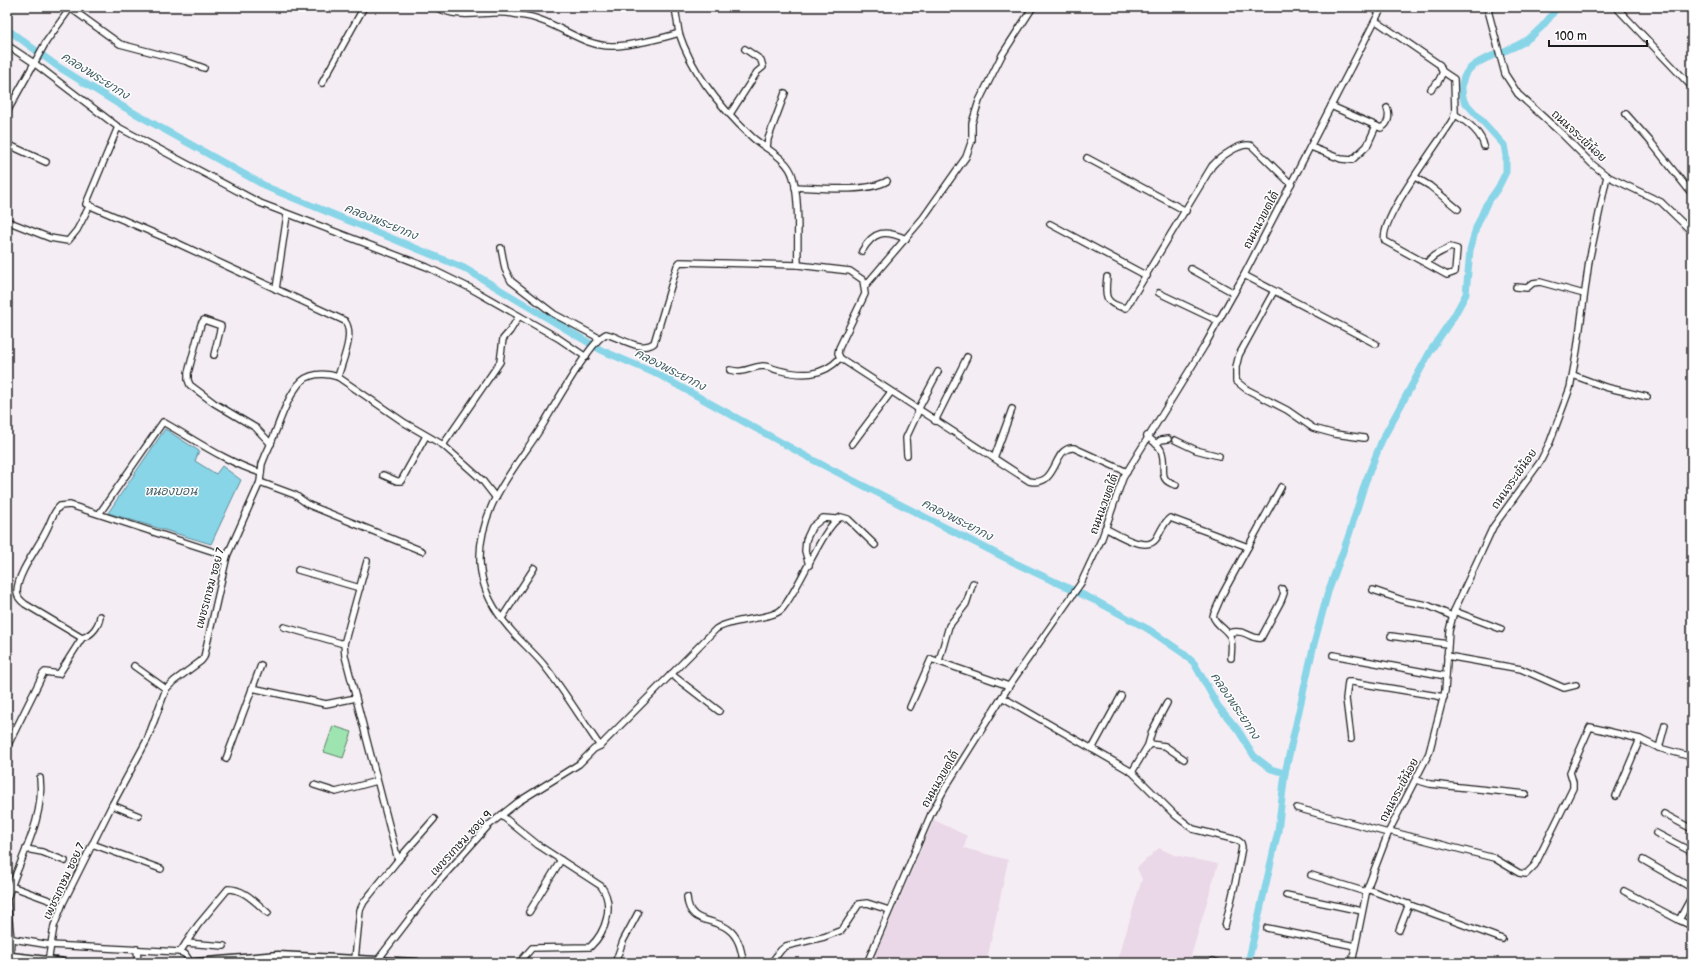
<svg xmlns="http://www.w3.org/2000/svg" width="1699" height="970" viewBox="0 0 1699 970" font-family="'Balsamiq Sans','Playpen Sans Thai',sans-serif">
<rect width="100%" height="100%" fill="#f5edf4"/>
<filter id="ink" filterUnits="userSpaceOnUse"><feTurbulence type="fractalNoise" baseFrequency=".025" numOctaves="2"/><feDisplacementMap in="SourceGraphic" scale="8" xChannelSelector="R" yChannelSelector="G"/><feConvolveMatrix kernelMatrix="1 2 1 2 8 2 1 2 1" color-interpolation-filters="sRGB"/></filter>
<g filter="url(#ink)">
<g fill="#ead7e7">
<path d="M934,820L967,836L964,848L1008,860L987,960L997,963H872Z"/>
<path d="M1159,848L1174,855L1218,864L1189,963H1117L1142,879L1137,868Z"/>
</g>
<path fill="#9ee4b1" stroke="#5d8066" d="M333,726L352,732L343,758L324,752Z"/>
<path fill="#88d5e8" stroke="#5d8b96" d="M165,429L199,451L195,461L216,474L222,466L241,480L211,544L108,513Z"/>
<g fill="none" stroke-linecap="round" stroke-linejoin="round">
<g stroke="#88d5e8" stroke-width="7">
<path d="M7,29L57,66L120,105L269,188L464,268L601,350L659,375L815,461L1017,564L1096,601L1148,629L1183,653L1194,663L1218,706L1238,730L1254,756L1271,769L1285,773"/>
<path d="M1248,963L1278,831L1285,773L1314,644L1328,592L1349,535L1365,483L1382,440L1431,350L1454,316L1466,294L1470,250L1476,228L1486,205L1498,188L1506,172V156L1504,145L1464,101C1451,58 1500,58 1525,41C1537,33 1549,20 1557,7"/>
</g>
<g stroke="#1c1c1c" stroke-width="8">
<g id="minor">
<path d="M69,7L120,44L185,61L204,68"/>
<path d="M436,7C459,20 482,11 507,13C515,14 524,16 531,17C560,24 583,47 613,46C629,46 664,38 679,33C692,73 721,108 752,137C765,149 788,158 793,177C800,201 797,239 798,265"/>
<path d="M675,7L679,33"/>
<path d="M1370,7L1380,12"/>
<path d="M1488,7L1489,14L1505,74L1518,94L1562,134L1592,164L1607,176L1661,202L1692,232"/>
<path d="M1616,7L1692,87"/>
<path d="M1376,21L1440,65L1442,71L1454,79L1455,113L1453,119C1441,140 1377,222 1385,241L1447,275L1455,272L1457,249L1450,247C1443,252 1430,255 1427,264"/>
<path d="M7,45L34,63L118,127L86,204L177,243L345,321C355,335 342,361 338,377"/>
<path d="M322,83L364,7"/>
<path d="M1431,89L1438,82L1443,72"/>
<path d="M1331,106L1381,128C1389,124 1390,115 1387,108"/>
<path d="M7,112L46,42L71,7"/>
<path d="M730,114L757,72L763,67L761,60L745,49"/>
<path d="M1454,114C1466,121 1481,132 1484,146"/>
<path d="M1626,114L1650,141L1692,194"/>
<path d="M118,127L260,203L427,267L470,288L558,338L586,357"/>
<path d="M7,144L46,162"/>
<path d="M1311,147L1341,159L1352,160L1367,146L1376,126"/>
<path d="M767,148L768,139L785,93"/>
<path d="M1087,158L1186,211"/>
<path d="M1415,177L1430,186L1458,209"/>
<path d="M795,187C818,188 867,193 887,181"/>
<path d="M7,221L50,238L68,241L77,230L90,205"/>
<path d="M1050,224L1147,276"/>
<path d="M501,248L505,269L511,281L554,314L599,338"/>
<path d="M862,251C874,230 885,230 906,239"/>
<path d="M1191,269L1234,293"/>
<path d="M1244,275L1376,344"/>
<path d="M1107,277C1105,296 1104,304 1126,308L1212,166C1219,158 1241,141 1252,146L1291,184"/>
<path d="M865,286L923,218L966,157L972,140V123L979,101L1002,55L1033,7"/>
<path d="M1516,287L1527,288L1533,283L1540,282L1584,294"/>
<path d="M276,289L287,215"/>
<path d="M1274,291L1239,355L1236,367V381L1246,389L1287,410L1313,428L1335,434L1364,438"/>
<path d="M1159,293L1218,321"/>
<path d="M214,355L221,326L204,320L201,324L188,373V380L190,385L214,403L256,428L271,444"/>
<path d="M730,370C745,374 749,367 763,366C768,366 773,369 778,370C801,376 823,377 840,358"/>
<path d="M1573,375L1605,387L1647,397"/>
<path d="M918,410L938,372"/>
<path d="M935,421L967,357"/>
<path d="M1147,436C1152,441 1158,444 1161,450C1168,466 1155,480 1176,485"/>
<path d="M1175,440L1196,450L1219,456"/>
<path d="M852,444L891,392"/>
<path d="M1156,444L1161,440L1168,439"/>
<path d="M443,445L500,362L503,339L510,331L519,316"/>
<path d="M907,455L906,438L919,410"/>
<path d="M994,458L1012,409"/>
<path d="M383,475L397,481H401L426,436"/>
<path d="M260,482L295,495L309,505L422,551"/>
<path d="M99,514L163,422C195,440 226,462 261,473"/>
<path d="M1105,528C1117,534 1146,553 1156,539C1161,532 1163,523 1170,518L1248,547L1281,487"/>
<path d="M367,561L344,644L345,656L398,860"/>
<path d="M809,565L805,551L806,540L812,527L823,518L836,519"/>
<path d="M298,570L360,588"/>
<path d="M1373,590L1405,601L1427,605L1452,616"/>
<path d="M1454,611L1501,629"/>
<path d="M100,616C99,626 92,635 82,638L25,604C20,600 17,597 17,591C18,572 38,548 46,531C51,522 52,513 60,506L70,505L227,556"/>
<path d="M502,618L534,568"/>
<path d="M284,627L344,644"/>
<path d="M1228,633C1247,628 1250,640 1261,638L1281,601L1284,593L1282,589"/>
<path d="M1391,636L1448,644"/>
<path d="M1333,655L1446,676"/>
<path d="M1447,656L1521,669L1564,688L1576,685"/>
<path d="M1231,658C1231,651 1233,643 1230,636C1225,628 1216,625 1213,616L1222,595L1248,547"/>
<path d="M939,661L949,626L966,604L973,583"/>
<path d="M134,666L166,689"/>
<path d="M671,674L719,711"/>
<path d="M252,688L326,704L356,698"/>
<path d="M1002,697L1132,772L1175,815L1193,829L1237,840L1241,843L1242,847L1235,884L1225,926"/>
<path d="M910,707L931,659L1009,686"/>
<path d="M1351,739L1346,699L1348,682H1352L1444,697"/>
<path d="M1148,745L1152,731L1167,703"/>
<path d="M600,746C581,719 564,690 543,664C533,652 520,641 510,629C476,590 472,552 492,505C505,476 528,450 544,423C554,406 591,340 606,334C620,337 641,353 654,343L677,266L680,262L798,265L850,271L863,280L865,294L839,348L838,353L840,358L1029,481C1059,488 1052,446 1074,448L1127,472"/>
<path d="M7,747L43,674L45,672L59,674L82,638"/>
<path d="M1659,748L1665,725"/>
<path d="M1092,749L1121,696"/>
<path d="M226,759L261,665"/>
<path d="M1132,772L1147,747L1150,744L1165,746L1184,759"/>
<path d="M1416,780L1430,784L1526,794"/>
<path d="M314,785L336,792L377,781"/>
<path d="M1616,796L1640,739"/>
<path d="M112,805L139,816"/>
<path d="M1297,808L1388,833"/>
<path d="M1664,814L1692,829"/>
<path d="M501,815L538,845L601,886C615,905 606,932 590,947L532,948L519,963"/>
<path d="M1389,831L1494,858L1519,873L1526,874L1535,865L1573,788V782L1570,772L1590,727L1640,739L1659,748L1692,757"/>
<path d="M1656,833L1692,852"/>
<path d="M92,844L161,869"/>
<path d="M26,849L42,852L65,861"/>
<path d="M1643,860L1692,888"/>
<path d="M1311,875L1366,892"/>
<path d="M11,886L57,903"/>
<path d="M1367,889L1502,939"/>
<path d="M1624,891L1679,920"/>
<path d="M1286,895L1362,911"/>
<path d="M1692,896L1679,920L1692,926"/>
<path d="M687,897C689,925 712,917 728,929C739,937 742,950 743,963"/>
<path d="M7,899C19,859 45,821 40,778"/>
<path d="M7,902L11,939L10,957"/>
<path d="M529,912L561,860"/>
<path d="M1267,928L1355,946"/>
<path d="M1399,930L1409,904"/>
<path d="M7,938L50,945L180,952L186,943L224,946"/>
<path d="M186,943L198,925L228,889C245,889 256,903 268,913"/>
<path d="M137,949L138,963"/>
<path d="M180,952L185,954L191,963"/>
<path d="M355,959L360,910L364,902L398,860L434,819"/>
<path d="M377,961L433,888L489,825L518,802L579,764L594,749L600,746L716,629C732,618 772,620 782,609C799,590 824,524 841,517L848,519L875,545"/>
<path d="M1213,961L1219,963"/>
<path d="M48,962L54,926L63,903L112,805L147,740L166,689L174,681L201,661L204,657L227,556L260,482L262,464L266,454C277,432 283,405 298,385C307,373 325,372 338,377L405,423L443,445L482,480L496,498"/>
<path d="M615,963L623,941L638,913"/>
<path d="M771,963L781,950L786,946L824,937L842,930L859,904L867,903L889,910"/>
<path d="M867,963L931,814L945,788L1009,686L1081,583L1102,538L1123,478L1205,345L1244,275L1382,7"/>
<path d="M1352,963L1367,889L1389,831L1429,753L1445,691L1449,631L1454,611L1493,527L1540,462L1550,442L1570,388L1577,350L1589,261L1607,176"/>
</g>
</g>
<g stroke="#1c1c1c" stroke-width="11">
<path id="secondary" d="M195,963L278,956L417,963"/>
</g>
<g stroke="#1c1c1c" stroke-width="12">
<path id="trunk" d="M7,957L61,963"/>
</g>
<use href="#minor" stroke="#fff" stroke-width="5.5"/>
<use href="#secondary" stroke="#fff" stroke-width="8"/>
<use href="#trunk" stroke="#fff" stroke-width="9"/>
</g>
</g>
<g text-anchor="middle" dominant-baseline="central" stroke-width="3" stroke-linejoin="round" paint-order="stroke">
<g font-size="11" fill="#1c1c1c" stroke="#fff">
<text transform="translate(1579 136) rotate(43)">ถนนจระเข้น้อย</text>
<text transform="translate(1261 220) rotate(-62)">ถนนนวเขตใต้</text>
<text transform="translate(1514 479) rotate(-55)">ถนนจระเข้น้อย</text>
<text transform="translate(1104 504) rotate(-70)">ถนนนวเขตใต้</text>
<text transform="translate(210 588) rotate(-75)">เพชรเกษม ซอย 7</text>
<text transform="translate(940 779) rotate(-60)">ถนนนวเขตใต้</text>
<text transform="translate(1399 790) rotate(-62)">ถนนจระเข้น้อย</text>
<text transform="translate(461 843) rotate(-47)">เพชรเกษม ซอย 9</text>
<text transform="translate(64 881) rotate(-65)">เพชรเกษม ซอย 7</text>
</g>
<g font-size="12" font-style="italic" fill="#425d63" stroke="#fff">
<text transform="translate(95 76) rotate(32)">คลองพระยากง</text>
<text transform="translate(381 222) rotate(22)">คลองพระยากง</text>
<text transform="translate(670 370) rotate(27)">คลองพระยากง</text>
<text x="171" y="491">หนองบอน</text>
<text transform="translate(957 520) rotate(27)">คลองพระยากง</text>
<text transform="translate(1235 706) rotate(56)">คลองพระยากง</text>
</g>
</g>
<rect width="1699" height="970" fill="none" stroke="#fff" stroke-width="24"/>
<rect x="12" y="12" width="1675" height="946" fill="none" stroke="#1c1c1c" stroke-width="1.5" filter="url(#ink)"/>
<path d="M1549 40v6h98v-6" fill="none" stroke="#1c1c1c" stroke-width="2"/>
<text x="1555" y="40" font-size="12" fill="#1c1c1c" stroke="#ffffff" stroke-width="3" paint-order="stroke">100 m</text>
</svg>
